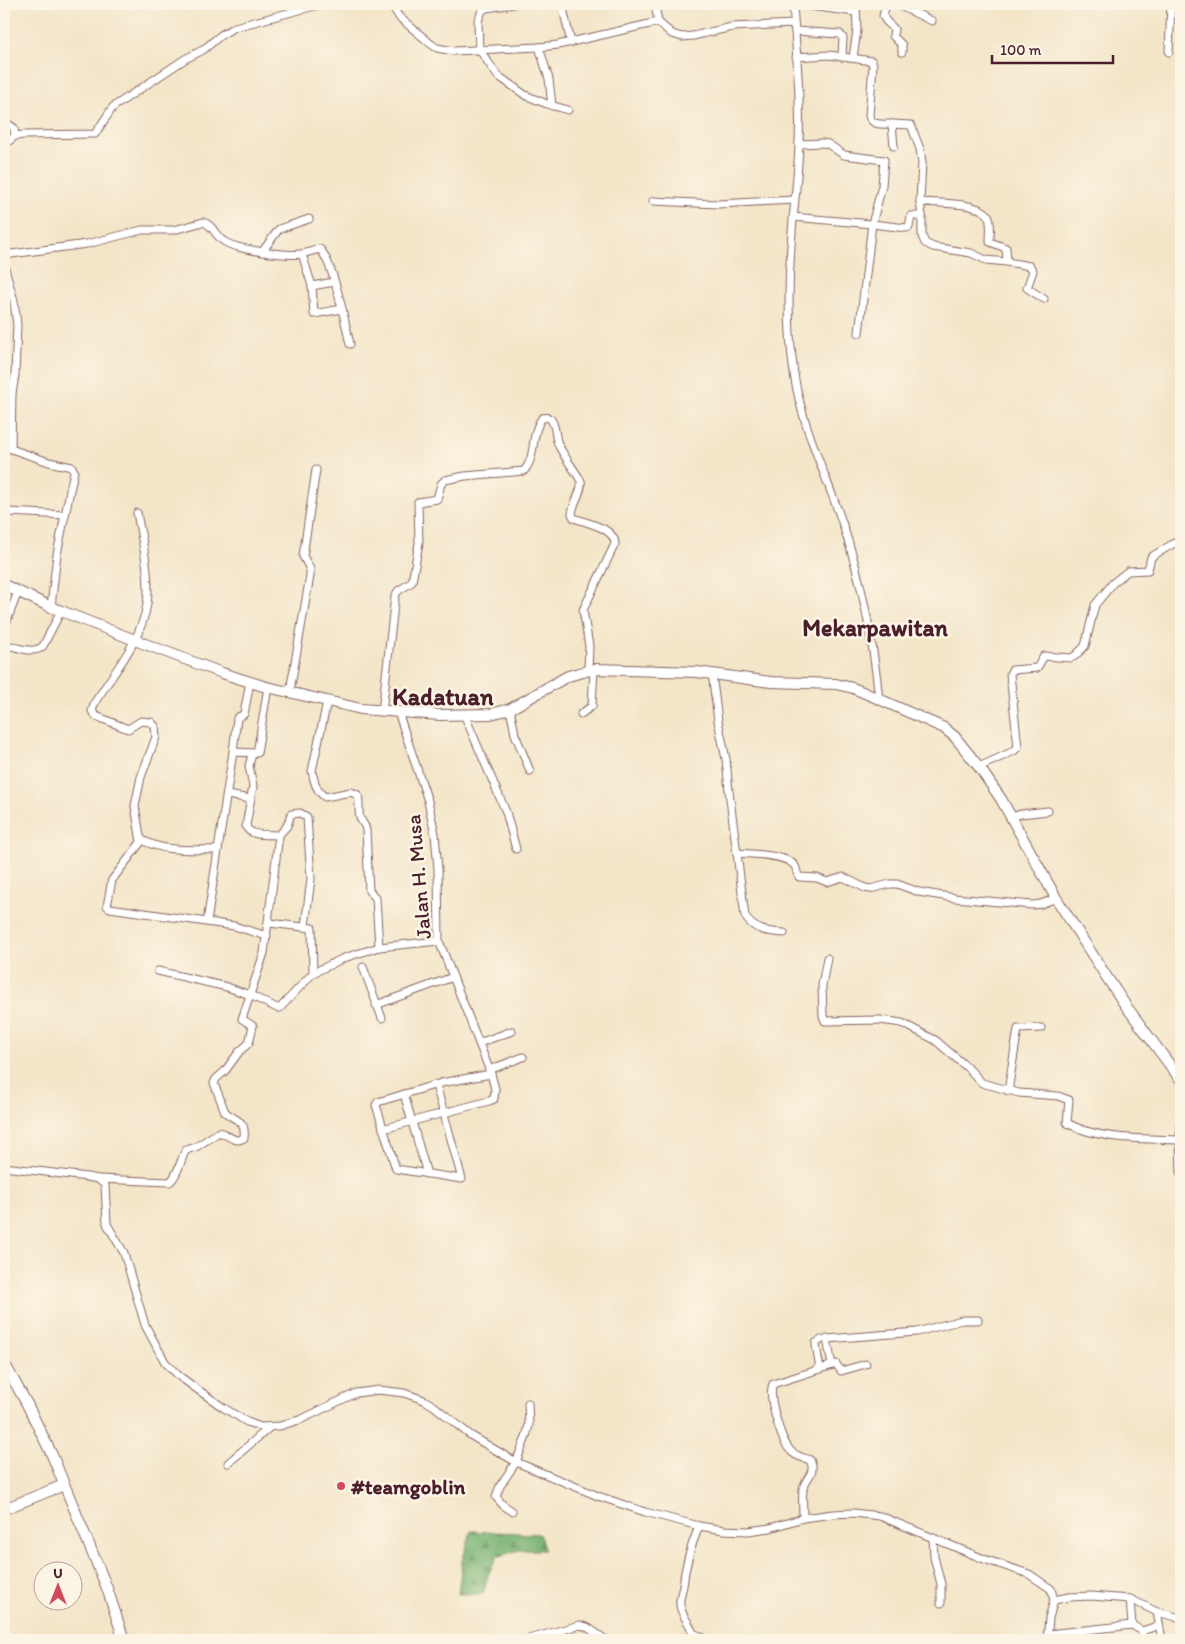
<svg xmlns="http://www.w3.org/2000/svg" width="1185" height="1644" viewBox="0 0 1185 1644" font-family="Itim,sans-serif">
<defs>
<pattern id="forest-firs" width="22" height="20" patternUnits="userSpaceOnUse" patternTransform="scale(1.25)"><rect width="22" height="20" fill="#79b372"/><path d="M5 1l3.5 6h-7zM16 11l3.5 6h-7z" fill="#65915e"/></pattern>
</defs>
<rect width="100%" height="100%" fill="#fcf5e5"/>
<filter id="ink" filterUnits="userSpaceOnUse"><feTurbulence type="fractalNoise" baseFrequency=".02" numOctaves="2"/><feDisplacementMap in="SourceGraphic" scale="10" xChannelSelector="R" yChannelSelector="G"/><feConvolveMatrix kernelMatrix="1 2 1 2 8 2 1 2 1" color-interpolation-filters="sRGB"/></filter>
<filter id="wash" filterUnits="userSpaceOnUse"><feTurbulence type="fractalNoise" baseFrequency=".0096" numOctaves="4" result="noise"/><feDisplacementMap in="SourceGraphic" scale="20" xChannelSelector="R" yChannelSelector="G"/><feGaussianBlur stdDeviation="1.12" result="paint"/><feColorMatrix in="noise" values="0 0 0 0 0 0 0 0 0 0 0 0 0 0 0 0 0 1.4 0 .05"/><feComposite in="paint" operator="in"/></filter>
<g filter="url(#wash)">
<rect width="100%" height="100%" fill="#f3e5c8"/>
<path fill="url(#forest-firs)" stroke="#62694e" d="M471,1531L539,1534L545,1550H519L497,1557L488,1575L483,1594H458L462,1562Z"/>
</g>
<g filter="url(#ink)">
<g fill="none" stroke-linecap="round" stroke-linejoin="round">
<g stroke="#856462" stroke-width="9">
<g id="street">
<path d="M391,4L399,17L431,44L437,48L454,51L539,47L558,45L658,22L672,34L682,37L693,36L732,27L794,24"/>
<path d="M513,4L486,8L482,11L478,21L479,49L497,75L525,95L547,104L568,110"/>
<path d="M562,4L571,43"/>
<path d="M655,4L658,22"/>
<path d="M793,4C796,50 801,97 799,144C798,178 793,212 791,246C788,288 788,332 794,374C802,427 826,474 843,525C862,581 873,640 879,699"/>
<path d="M795,4L855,12"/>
<path d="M886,4L883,16L886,21L894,29L893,36L902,45V52"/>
<path d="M896,4L932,21"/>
<path d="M795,31L840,34L843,38L842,57"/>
<path d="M539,47L549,79L552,106"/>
<path d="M1169,52L1171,4"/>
<path d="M796,57L829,55L872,61L873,65L869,116C872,126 883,124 892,124L894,146"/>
<path d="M853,58L857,30L856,4"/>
<path d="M4,121L14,128L15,136"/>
<path d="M892,124L911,125L920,149L922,162L920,202L922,216V236L925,243L933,247L971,253L986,260L1007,262L1030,266L1033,271L1027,288L1044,299"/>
<path d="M799,144L822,143L828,144L844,155L884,160L882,186L872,224L907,228L909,227L911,216H922"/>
<path d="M4,145L15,136L24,135L95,134L113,107L185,59L203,50L221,35L235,27L322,4"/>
<path d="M653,201L718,204L794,200"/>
<path d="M920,202C935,203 979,202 988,215C992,222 990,234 990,242L1006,248L1007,262"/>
<path d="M793,217L872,224L859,333"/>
<path d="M262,252L279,229L309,219"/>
<path d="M302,254L312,286L314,314L342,309"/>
<path d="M4,255L87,244L142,230H174L203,222C214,225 215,237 225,242C238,250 286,256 301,254C308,253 314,250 320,249C334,265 345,322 350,344"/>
<path d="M4,265L14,301L17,325L15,375L12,394L11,449L49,462L72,467L74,471L57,554L51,607"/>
<path d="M312,286L334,282"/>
<path d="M9,512L65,515"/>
<path d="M137,513C142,541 151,575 147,604C142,639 113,674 95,702L92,711L96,716L128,729L141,721L151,722L155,726L156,737L141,777L135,806L141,842L112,880L107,906L110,908L234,926L267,936"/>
<path d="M4,628L18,592"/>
<path d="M4,644C16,647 34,655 43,646L61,611"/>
<path d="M712,673L718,721L726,759L729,791L745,916C753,931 769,932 784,933"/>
<path d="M290,691L310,576V569L303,556L316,470"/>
<path d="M327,702L312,771C314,781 316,791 325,797L351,792L358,795C360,802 358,811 360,818C362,823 365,824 366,830L369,891L376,898L379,947"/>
<path d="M510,709L515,734L530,771"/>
<path d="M382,712L395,596L398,591L412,582L419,543L418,502L437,499L441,484L445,480L465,476L524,471C537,456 530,434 542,418C547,417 550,417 552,421C556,428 555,437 558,444C564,457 574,469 581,481C583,491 573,502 572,514L574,518C587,523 615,528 615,544L583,610L589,646L588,670"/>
<path d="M464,714L506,812L516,849"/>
<path d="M581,714L592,706L594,669"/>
<path d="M233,752L237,718L244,714L250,682"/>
<path d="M979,767L1014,751L1018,747L1010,674L1012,670L1037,668L1044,656L1071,658L1075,656L1085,646L1095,605L1113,583L1128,571L1148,570L1151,557L1181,539"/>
<path d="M227,795L251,799"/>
<path d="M1012,817L1021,814L1048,811"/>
<path d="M279,835L287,826L291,814L300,813L307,817L311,879L305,926"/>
<path d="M141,839C163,853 193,849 218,850"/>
<path d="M737,853C750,854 786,854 795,866C797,869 796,873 799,877L817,878L827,882L843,877L865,888L870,889L890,884H897L919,892L955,898L1033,905L1041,904L1056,898"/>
<path d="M207,922L233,752L257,753L268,687"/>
<path d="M269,923L312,928L313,973"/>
<path d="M827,958L822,985L823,1016L825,1021L880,1020L902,1023L935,1040L969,1069L982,1083L1019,1093L1058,1096L1069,1100L1067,1123C1100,1141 1143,1138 1180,1140"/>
<path d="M363,967L382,1018"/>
<path d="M158,971L227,987L250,995L277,1008H280L313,973L344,958L379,947L439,941"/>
<path d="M376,1005L453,977"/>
<path d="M479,1043L512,1031"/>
<path d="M489,1070L523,1057"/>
<path d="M436,1085L462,1179L396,1169L376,1105L378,1102L441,1083L491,1074"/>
<path d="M1008,1091L1018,1029L1041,1028"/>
<path d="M404,1094L427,1174"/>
<path d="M1181,1121L1180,1140L1181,1174"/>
<path d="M383,1129L489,1101L494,1099L495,1089L491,1074L439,941L438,869L435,834L428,801L398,712"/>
<path d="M4,1167L87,1177L98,1179L105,1185L107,1224L124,1253L145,1325L165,1362L179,1376L194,1387L224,1408L247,1422L261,1427L280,1426L302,1419L356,1393L379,1390L404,1393L424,1400L434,1406L470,1435L516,1462L598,1496L645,1512L699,1526L724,1530L748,1531L770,1528L803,1518L833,1514L853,1513L880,1516L984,1559L1029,1574L1051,1589L1054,1600L1069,1597L1091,1596L1130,1599L1157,1612L1181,1618"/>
<path d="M98,1179L170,1182C179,1174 180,1160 186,1150L196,1147L219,1132C228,1134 234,1144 244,1138C246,1119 237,1122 225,1112L214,1083L216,1079L225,1071L239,1052L249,1043L253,1026L242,1019L264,953L279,835C269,834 249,837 246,826L253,786L249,766L252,754"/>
<path d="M832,1365L827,1339L917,1332L962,1320H978"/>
<path d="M820,1369L816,1346V1343L821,1340"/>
<path d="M228,1463L270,1427"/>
<path d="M512,1511L503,1505L496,1497L500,1486L516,1462L526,1437L529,1425L528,1403"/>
<path d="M803,1518C803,1509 802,1498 803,1489C805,1478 817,1473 810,1460C802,1457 794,1456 789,1449C781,1439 767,1396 773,1384L836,1364L841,1371L866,1364"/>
<path d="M933,1538L934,1557L941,1584V1603"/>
<path d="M1130,1599L1132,1625L1142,1631L1143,1640"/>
<path d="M1157,1612L1162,1640"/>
<path d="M1142,1631L1154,1627"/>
<path d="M693,1633L708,1640"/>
<path d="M1048,1634L1132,1625"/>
<path d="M525,1640L580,1625L587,1627L606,1640"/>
<path d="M692,1640C696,1627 681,1618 680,1605C679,1598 682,1592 683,1586C685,1564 691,1546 699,1526"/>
<path d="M1047,1640L1049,1618L1054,1600"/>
</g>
</g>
<g stroke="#856462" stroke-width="12">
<g id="secondary">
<path d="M4,585L51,607L145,644L222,673L263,686L361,709L440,715L491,714L510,709L568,676L594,669L697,672L771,682L836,684L853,688L879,699L944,728L955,737L979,767L1001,799L1056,898L1106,976L1126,1006L1181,1080"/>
<path d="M4,1363L27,1404L52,1455L107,1588L124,1640"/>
<path d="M4,1509L64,1485"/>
</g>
</g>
<use href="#street" stroke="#fff" stroke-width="7"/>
<use href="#secondary" stroke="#fff" stroke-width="10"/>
</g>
</g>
<circle fill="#d1495b" stroke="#fcf5e5" stroke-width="2" cx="341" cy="1486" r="5"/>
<g text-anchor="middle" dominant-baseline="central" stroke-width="5" stroke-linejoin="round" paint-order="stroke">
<g font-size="21" fill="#4a1f2b" stroke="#fcf5e5">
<text transform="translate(418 877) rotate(-95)">Jalan H. Musa</text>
</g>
<g font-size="21" font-weight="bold" fill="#4a1f2b" stroke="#fcf5e5" text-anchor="start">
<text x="351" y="1486">#teamgoblin</text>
</g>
<g font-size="24" font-weight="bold" fill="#4a1f2b" stroke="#fcf5e5">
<text x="875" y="627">Mekarpawitan</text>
<text x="443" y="696">Kadatuan</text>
</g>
</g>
<rect width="1185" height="1644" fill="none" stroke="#fcf5e5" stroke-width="20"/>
<g transform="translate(58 1586)"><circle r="24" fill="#fcf5e5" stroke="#b59f9b"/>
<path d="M0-4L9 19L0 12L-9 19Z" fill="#d1495b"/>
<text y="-8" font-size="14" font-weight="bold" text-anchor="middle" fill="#4a1f2b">U</text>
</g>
<path d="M992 55v8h121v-8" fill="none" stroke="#4a1f2b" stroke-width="2.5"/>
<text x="1000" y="55" font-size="15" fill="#4a1f2b" stroke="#fcf5e5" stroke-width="4" paint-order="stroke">100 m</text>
</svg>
